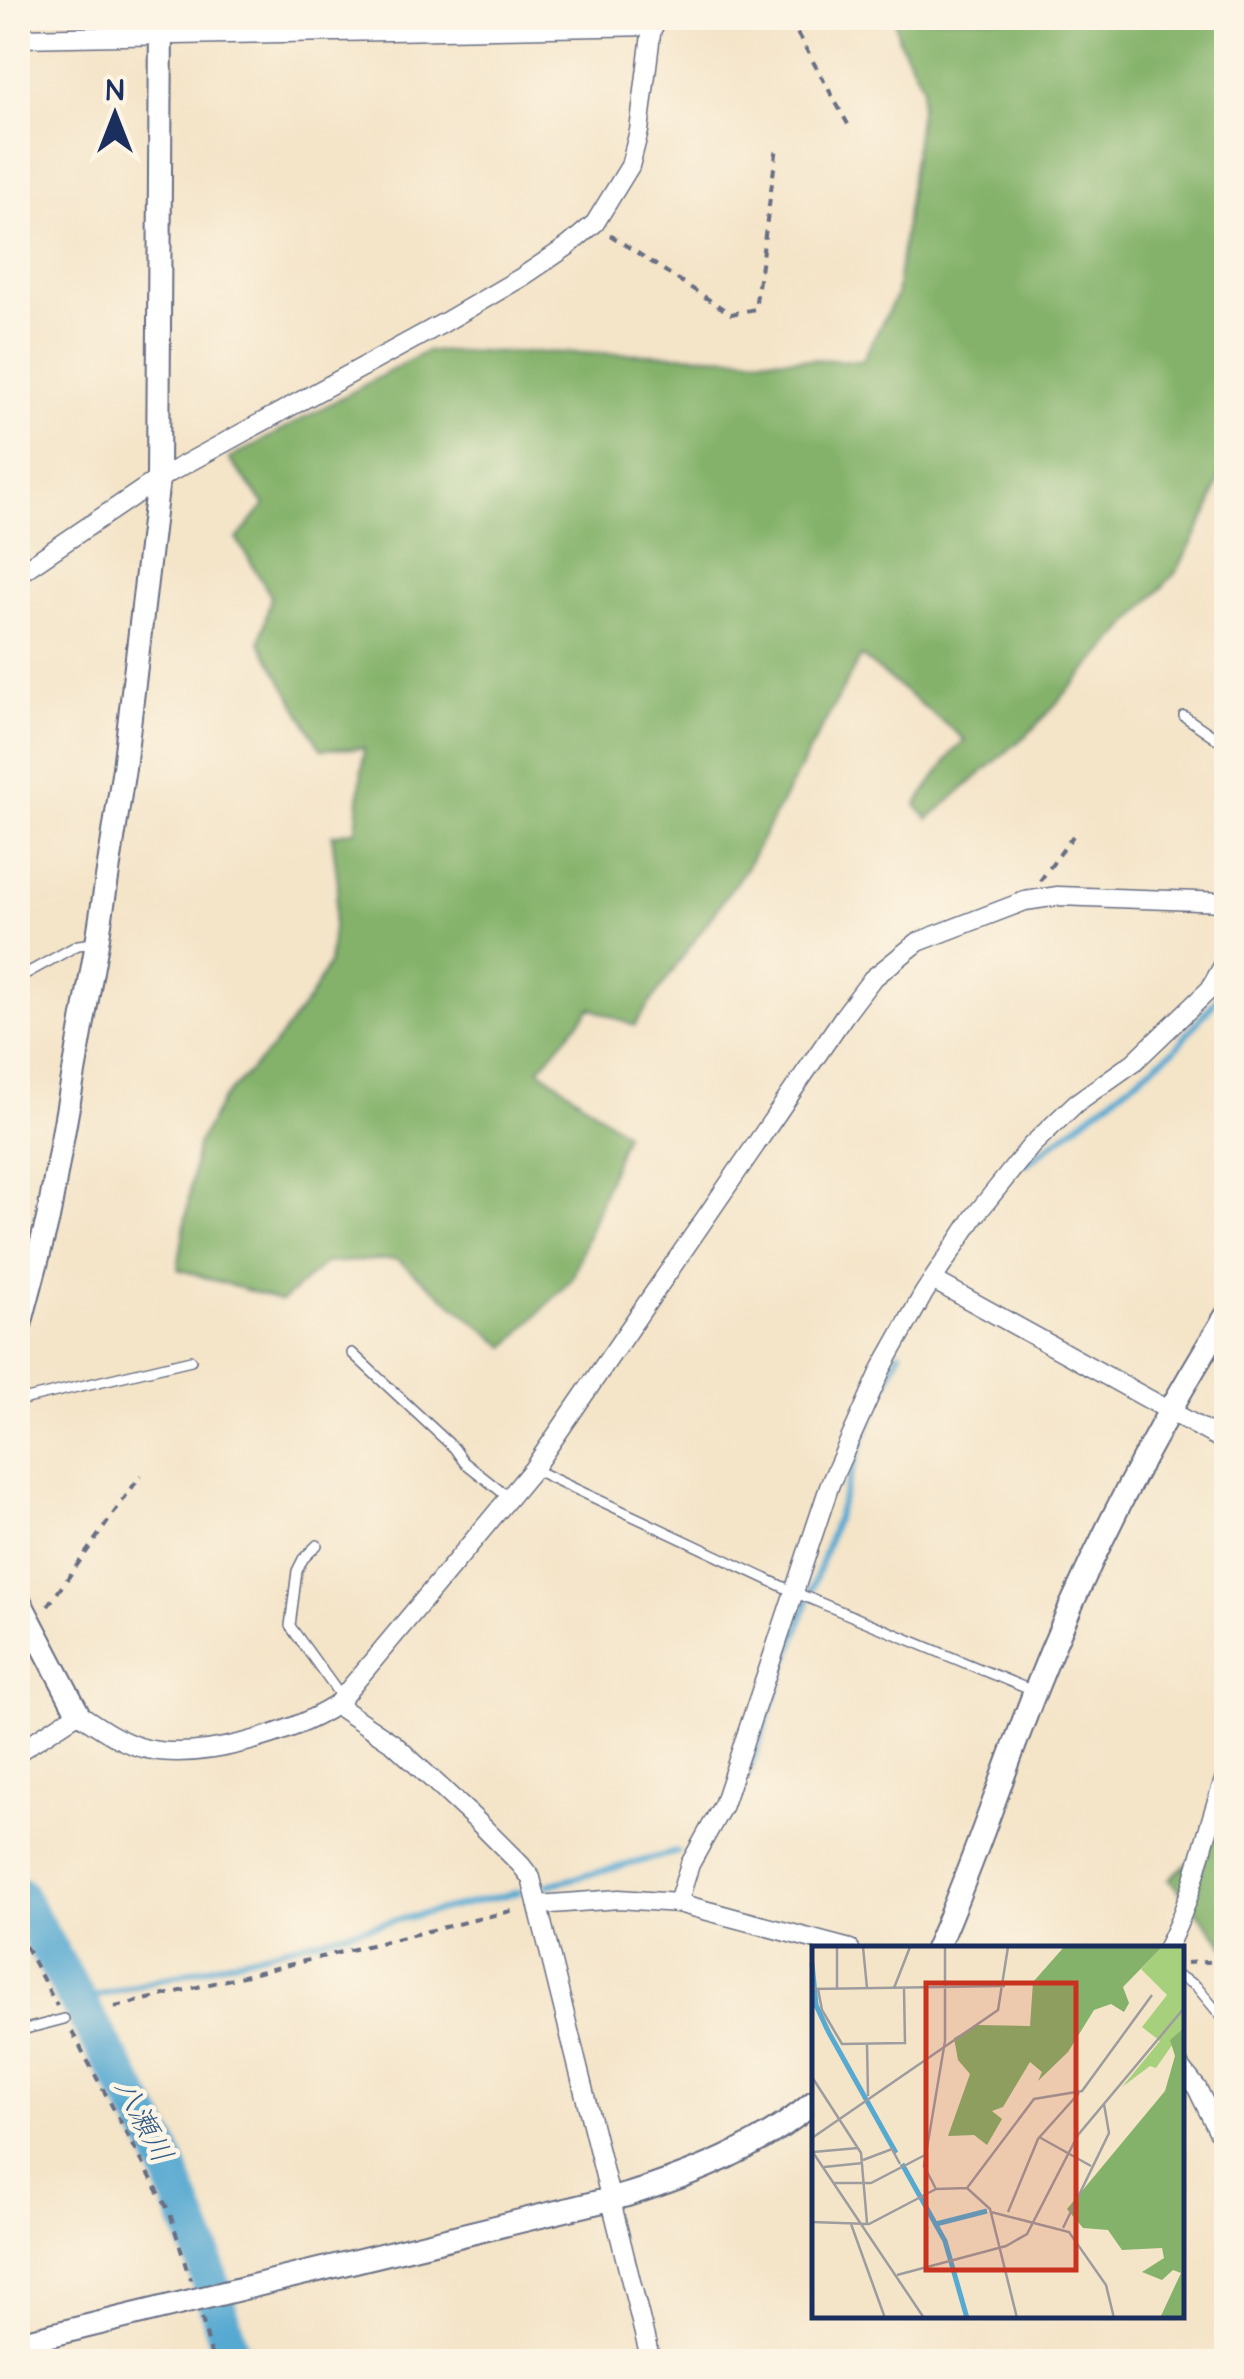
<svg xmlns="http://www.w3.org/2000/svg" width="1244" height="2379" viewBox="0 0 1244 2379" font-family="'Architects Daughter','Klee One',sans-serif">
<rect width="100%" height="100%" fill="#fcf5e5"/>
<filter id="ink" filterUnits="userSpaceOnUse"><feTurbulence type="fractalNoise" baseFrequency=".01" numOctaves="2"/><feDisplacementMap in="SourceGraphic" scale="20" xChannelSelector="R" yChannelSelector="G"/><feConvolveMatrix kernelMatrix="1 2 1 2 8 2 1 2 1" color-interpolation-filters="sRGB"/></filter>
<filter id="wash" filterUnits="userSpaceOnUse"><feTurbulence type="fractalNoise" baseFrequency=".0048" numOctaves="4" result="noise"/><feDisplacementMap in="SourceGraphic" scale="40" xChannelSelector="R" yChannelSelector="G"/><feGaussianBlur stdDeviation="2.25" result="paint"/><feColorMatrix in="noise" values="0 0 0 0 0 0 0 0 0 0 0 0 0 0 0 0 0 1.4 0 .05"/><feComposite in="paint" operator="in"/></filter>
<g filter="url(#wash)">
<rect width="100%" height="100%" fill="#f4e4c8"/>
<g fill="#84b26b" stroke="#507064" stroke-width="2.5">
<path d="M894,18H1226V455L1208,513L1177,571L1032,730L928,819L916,805L953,752L965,740L861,656L747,866L634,1026L591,1008L539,1069L625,1133L572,1279L506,1347L397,1259L325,1263L282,1301L178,1269L197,1145L222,1100L273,1047L309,999L329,963L338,884L332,835L356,830L364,748L321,749L260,642L271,596L237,539L265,505L229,459L427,351L646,354L862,361L896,296L923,86L899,40Z"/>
<path d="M1226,1830V1947L1169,1879Z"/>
</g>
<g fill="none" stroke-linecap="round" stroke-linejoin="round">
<g stroke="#56a9d1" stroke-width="6">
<path d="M1026,1164L1174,1050L1226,988"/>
<path d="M748,1776L866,1431L900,1352"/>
<path d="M548,1885L677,1852"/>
<path d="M78,2001L349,1931L519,1892"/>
</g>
<path stroke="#56a9d1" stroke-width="38" d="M18,1896L159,2144L201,2250L234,2362"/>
</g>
</g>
<g filter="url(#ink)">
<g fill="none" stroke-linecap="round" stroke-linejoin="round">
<g stroke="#676e83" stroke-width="12">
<g id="service">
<path d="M1184,716L1226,745"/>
<path d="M18,978L78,945L96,943"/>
<path d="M352,1353L454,1448L464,1462L508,1497"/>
<path d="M18,1401L191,1360"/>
<path d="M533,1469L794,1592L1033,1691"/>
<path d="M317,1545L303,1559L297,1571L290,1626L342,1698"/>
<path d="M1182,1978L1196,1986L1226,2022"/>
<path d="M18,2031L64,2019"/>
</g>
</g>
<g stroke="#676e83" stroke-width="21">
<g id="minor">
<path d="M18,38L654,26"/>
<path d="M18,574L158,479L445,322L522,277L568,246L595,223L630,166L639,131L653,18"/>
<path d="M933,1280L1226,1442"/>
<path d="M336,1705L533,1469L844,1016L872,979L918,942L1025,901L1058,896L1226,902"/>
<path d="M18,1752L78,1713C99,1727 122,1744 147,1749C202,1761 290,1734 336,1705L394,1744L475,1819L521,1865L531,1878L651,2362"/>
<path d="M678,1903L690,1864L723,1805L830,1484L882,1368L924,1293L974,1217L1031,1146L1076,1103L1134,1062L1210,989L1226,960"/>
<path d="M538,1905L619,1899L678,1903L850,1949"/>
<path d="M1166,1949C1195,1896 1204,1832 1226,1775"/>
<path d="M1182,2069L1197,2088L1226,2147"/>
</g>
</g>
<g stroke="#676e83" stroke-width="26">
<g id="tertiary">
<path d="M18,1333L48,1219L97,943L124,768L158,479L161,18"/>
<path d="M18,1598L78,1713"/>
<path d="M936,1949C973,1866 1001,1778 1034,1694C1086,1561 1151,1437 1226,1316"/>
<path d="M18,2343L627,2195C693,2174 760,2148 814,2102"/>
</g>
</g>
<g stroke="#676e83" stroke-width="4" stroke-dasharray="8 8" stroke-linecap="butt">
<path d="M793,18L797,33L849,126"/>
<path d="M610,235L731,314L755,309L777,146"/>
<path d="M1040,881L1073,836"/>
<path d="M48,1606L141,1475"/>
<path d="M18,1932L57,2006"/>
<path d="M1186,1963L1226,1961"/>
<path d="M115,2007L519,1909"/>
<path d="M72,2032L170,2213L190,2280"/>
<path d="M202,2318L213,2362"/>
</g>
<use href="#service" stroke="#fff" stroke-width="9"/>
<use href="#minor" stroke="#fff" stroke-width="18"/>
<use href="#tertiary" stroke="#fff" stroke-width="22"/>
</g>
</g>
<g text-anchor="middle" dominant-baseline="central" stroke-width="9" stroke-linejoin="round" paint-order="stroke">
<g font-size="30" font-style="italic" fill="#305a86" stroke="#fcf5e5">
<text transform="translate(143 2121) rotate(62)">八瀬川</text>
</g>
</g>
<g transform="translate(812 1946)">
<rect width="372" height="372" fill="#f4e4c8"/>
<path d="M350,1H372V82L344,122L338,120L310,141L348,95L330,81L355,49L329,23Z" fill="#a6d07b"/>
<path d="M252,1H350L311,41L317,57L312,66L299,58L282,64L256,106L226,135L230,126L218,116L191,161L180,165L190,173L175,199L162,189L136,190L158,128L146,114L142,92L166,79L218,80L221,36ZM372,82V372H348L369,327L361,324L350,334L330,326L352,312L350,302L310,304L296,284L271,282L255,263L353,145L363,110L358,94Z" fill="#84b26b"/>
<path fill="none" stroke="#56a9d1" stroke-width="5" d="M0,17L4,59L16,85M16,85L84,207M90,218L133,295L155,372M124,278L175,265"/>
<path fill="none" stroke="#9d9c9e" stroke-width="2.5" d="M25,1V42M51,1L55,42M133,1V95L112,220L124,243L155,242L178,263L205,372M82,42L98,1M0,43L193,40M6,43L10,64L30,98L93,97L92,42M55,98L56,150M0,131L49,207L55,277M227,191L279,220M0,192L186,64L196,1M0,205L112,372M1,206L46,202M51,214L80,203L88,218M12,221L51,217M21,237H59L113,209M155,242L222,153L270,145L340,49M179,266L257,286L294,339L302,372M196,266L226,193L267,147M0,276L57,278L124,243M39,278L73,372M251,282L297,187L292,158M85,329L194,300L215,288L266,189L373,61"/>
<path fill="#c8321e" fill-opacity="0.15" stroke="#c8321e" stroke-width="5" d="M114,37H264V324H114Z"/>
<rect width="372" height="372" fill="none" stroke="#1b2f5e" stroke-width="5"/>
</g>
<rect width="1244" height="2379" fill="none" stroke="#fcf5e5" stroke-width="60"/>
<g transform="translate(115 115)" stroke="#fcf5e5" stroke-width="8" paint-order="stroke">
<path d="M0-8L18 38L0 25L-18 38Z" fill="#1b2f5e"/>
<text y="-15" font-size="28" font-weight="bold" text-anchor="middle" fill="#1b2f5e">N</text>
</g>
</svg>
